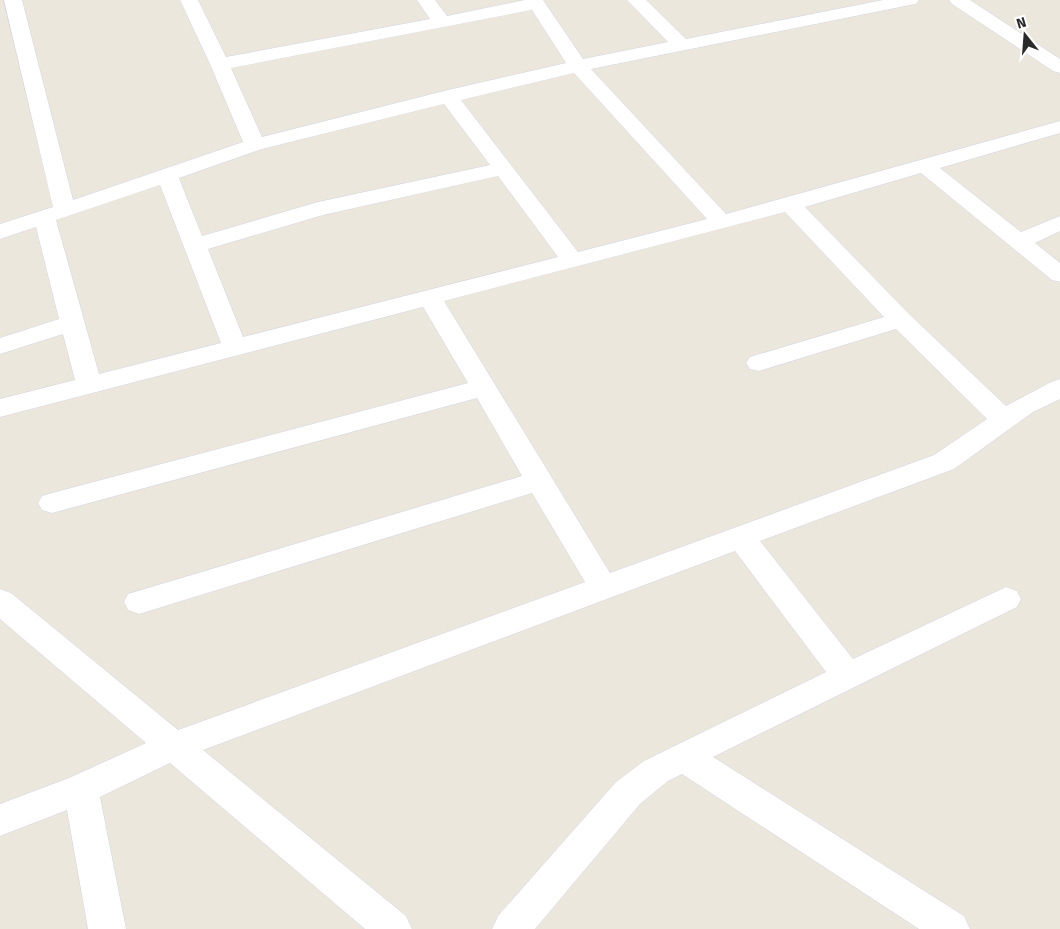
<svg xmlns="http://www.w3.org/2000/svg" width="1060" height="929" viewBox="0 0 1060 929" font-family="'Fira Sans',sans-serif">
<rect width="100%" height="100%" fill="#ece7dc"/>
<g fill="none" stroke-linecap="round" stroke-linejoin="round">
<g stroke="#d1d3e3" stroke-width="1">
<g id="minor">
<path d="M4,0H22L73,200L243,142L210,64L180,0H198L226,57L430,19L417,0H435L447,16L525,0H543L583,59L668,42L627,0H646L686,39L883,0H919L916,4L910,5L591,69L726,214L1060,121V133L940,168L1021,232L1060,216V231L1035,243L1060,263V282L1052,280L921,173L805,207L910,315L1006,406L1051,382L1060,379V399L1033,412L954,469L760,541L853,659L1006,587L1017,591L1021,599L1017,607L713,757L964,916L970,929H919L682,774L668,781L640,804L535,929H492L498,916L616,782L644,761L826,672L735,551L203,750L406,916L412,929H365L170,763L100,797L126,929H88L67,810L0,836V804L69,778L146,743L0,619V589L11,593L178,730L585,582L532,493L139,614L128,610L124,602L128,594L522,476L477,398L52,513L42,510L38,503L42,496L52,493L468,383L423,307L0,417V399L75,380L63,334L0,354V338L59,319L36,227L0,239V224L53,207ZM532,10L566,63L448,90L262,137L231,68ZM574,73L707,219L578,252L461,100ZM444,104L490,165L318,202L202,236L179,178L262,149ZM498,176L558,257L243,337L208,249L323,215ZM160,185L221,343L99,374L56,220ZM785,212L884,317L750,357L746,363L750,369L759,371L896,329L987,419L934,455L610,573L444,301Z"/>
<path d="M949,0H970L1060,59V73L1053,71L952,4Z"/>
</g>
</g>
<use href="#minor" fill="#fff" fill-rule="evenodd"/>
</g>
<g transform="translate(1025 35) rotate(343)" stroke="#ffffff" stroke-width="4" paint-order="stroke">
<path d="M0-4L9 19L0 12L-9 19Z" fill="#2a2a2a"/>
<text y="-8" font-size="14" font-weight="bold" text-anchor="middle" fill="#2a2a2a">N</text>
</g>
</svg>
